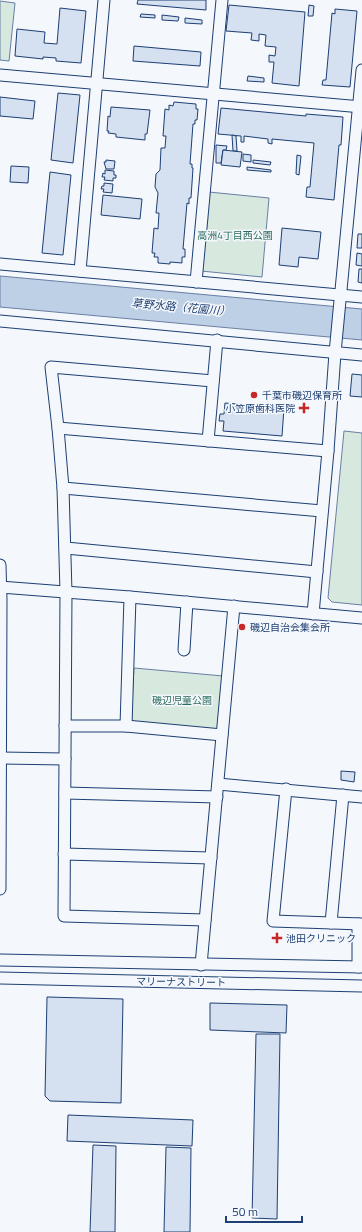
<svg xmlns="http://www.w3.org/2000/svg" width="362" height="1232" viewBox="0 0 362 1232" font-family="'Titillium Web','Noto Sans JP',sans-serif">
<rect width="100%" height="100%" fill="#f4f7fb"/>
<g fill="#d7e8df" stroke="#687fa3">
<path d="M0,1L15,3L9,61L0,60Z"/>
<path d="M209,192L269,198L262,277L201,271Z"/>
<path d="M344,431L362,433V605L332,602L328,598Z"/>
<path d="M134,668L223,676L219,726L216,729L133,722L131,719Z"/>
</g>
<path fill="#bed0e5" stroke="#687fa3" d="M0,276L362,309V340L0,307Z"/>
<g fill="#d5e0f0" stroke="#1d3f73">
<path d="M138,0H206V10L137,4Z"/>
<path d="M229,5L305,12L299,86L272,83L274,62H269V55L275,56L276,47L265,46L266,35L259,34V41L251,40L252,33L226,31Z"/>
<path d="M309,5L314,6L313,16H308Z"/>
<path d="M60,8L86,11L81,63L56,61V58L43,57V59L15,56L17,29L45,32L44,43L57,44Z"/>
<path d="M335,9L357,11L350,87L322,85L323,80H326L332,13L335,14Z"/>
<path d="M141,14L155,15V18L140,17Z"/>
<path d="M162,15L179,17L178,21L162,20Z"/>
<path d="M185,18L202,20V24L185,23Z"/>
<path d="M134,46L201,52L200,66L133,61Z"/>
<path d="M248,76L264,78V82L247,81Z"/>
<path d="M58,93L80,95L73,163L51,160Z"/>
<path d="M0,97L35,101L33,119L0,116Z"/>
<path d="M174,102L196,104V109H198L197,120H195V124H193L190,164H192V168H193L191,198H189V204L187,203L183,249H185V257H182V263L170,262V264L158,263V257H154L155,253H152L154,228L158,229L159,213H156L158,193L155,187L156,174L160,170L161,148H165L166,136H163L165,109L169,110V105L173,106Z"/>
<path d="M111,107L150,110L147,134H145V140L116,137V134L108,133L109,131H107L108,116L110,117Z"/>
<path d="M221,108L306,116V114L343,117L341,145H339L334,200L306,197L307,187H310L314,143L272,139V144L268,143V139L244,136V142H241V136L218,134Z"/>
<path d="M232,135L236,136L237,151H233Z"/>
<path d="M216,145L227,146L226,150H223L221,163H216Z"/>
<path d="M223,150L242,152L240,167L221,165Z"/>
<path d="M243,154L251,155V162L243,161Z"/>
<path d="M297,155L301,156L299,175L296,174Z"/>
<path d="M106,160L115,161L114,169H106L104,162H106Z"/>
<path d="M253,160L271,162L270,165L253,163Z"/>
<path d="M11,166L29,167L28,183L10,182Z"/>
<path d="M247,167L271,170V172L247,170Z"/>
<path d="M105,170L114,171V175H116V178H113V181L104,180L105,177H102L103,173L105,174Z"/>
<path d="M50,172L71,175L63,255L42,253Z"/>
<path d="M104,183L113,184L112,193L103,192L104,189H101L102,186H104Z"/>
<path d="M103,195L142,199L140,219L101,215Z"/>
<path d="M282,228L321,232L318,259L299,257L298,267L279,265Z"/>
<path d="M358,234H362V248H357Z"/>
<path d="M357,253L362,254V266L356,265Z"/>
<path d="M359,269H362V283L358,282Z"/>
<path d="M352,374L362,375V397L350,396Z"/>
<path d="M225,403L284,408L282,436L223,431L224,421H219L220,414H224Z"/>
<path d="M341,771L355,772L354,782L341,780Z"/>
<path d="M47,997L123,999L121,1103L50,1101L45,1096Z"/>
<path d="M210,1003L287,1005L286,1033L210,1030Z"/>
<path d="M256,1034H280L277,1219L252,1218Z"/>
<path d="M68,1115L193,1120L192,1146L67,1141Z"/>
<path d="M93,1145L116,1146L115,1232H90Z"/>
<path d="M166,1147L191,1148L190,1232H164Z"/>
</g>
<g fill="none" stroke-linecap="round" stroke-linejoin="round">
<g stroke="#1d3f73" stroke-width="13">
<g id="minor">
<path d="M0,75L362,107"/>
<path d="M0,264L362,297"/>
<path d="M80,271L104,0"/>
<path d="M196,282L222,0"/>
<path d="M0,321L362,355"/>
<path d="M58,428L328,451"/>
<path d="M208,441L217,340"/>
<path d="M63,488L322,511"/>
<path d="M66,548L317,572"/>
<path d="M0,565L1,600L0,889"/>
<path d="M0,587L130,597L362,618"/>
<path d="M313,614L328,451L335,353L362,70"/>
<path d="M184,650L187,602"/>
<path d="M65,726H126L222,735"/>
<path d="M126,726L130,597"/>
<path d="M1,758L65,759"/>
<path d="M218,784L362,797"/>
<path d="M286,789L273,921L362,924"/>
<path d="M65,793L217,797"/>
<path d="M64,854L211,858"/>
<path d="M205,920L64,916L66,592L63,488L58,428L51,367L213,381"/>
<path d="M331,923L343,795"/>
<path d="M0,960L362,967"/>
<path d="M201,965L234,606"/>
<path d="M358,967V924"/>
<path d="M0,978L362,986"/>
</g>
</g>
<use href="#minor" stroke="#f4f7fb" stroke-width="11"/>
</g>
<g fill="#c62828" stroke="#f4f7fb" stroke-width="1.5">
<circle cx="254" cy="395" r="4"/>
<path d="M302 402h4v4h4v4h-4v4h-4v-4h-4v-4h4z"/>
<circle cx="242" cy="627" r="4"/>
<path d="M275 932h4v4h4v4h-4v4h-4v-4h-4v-4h4z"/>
</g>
<g text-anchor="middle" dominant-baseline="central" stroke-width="3" stroke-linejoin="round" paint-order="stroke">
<g font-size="10" fill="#2c6c60" stroke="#f4f7fb">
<text x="235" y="235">高洲4丁目西公園</text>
<text x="182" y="700">磯辺児童公園</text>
</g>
<g font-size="10" fill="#1d3f73" stroke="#f4f7fb" text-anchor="start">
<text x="262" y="395">千葉市磯辺保育所</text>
<text x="295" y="408" text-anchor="end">小笠原歯科医院</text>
<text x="250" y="627">磯辺自治会集会所</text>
<text x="286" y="938">池田クリニック</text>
</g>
<g font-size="10" fill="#1d3f73" stroke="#f4f7fb">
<text transform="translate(181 982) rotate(1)">マリーナストリート</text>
</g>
<g font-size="11" font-style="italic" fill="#1d3f73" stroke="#f4f7fb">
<text transform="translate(181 307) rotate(5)">草野水路（花園川）</text>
</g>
</g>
<path d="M226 1216v6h76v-6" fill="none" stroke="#1d3f73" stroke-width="2"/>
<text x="232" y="1216" font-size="12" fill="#1d3f73" stroke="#f4f7fb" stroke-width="3" paint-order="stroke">50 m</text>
</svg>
